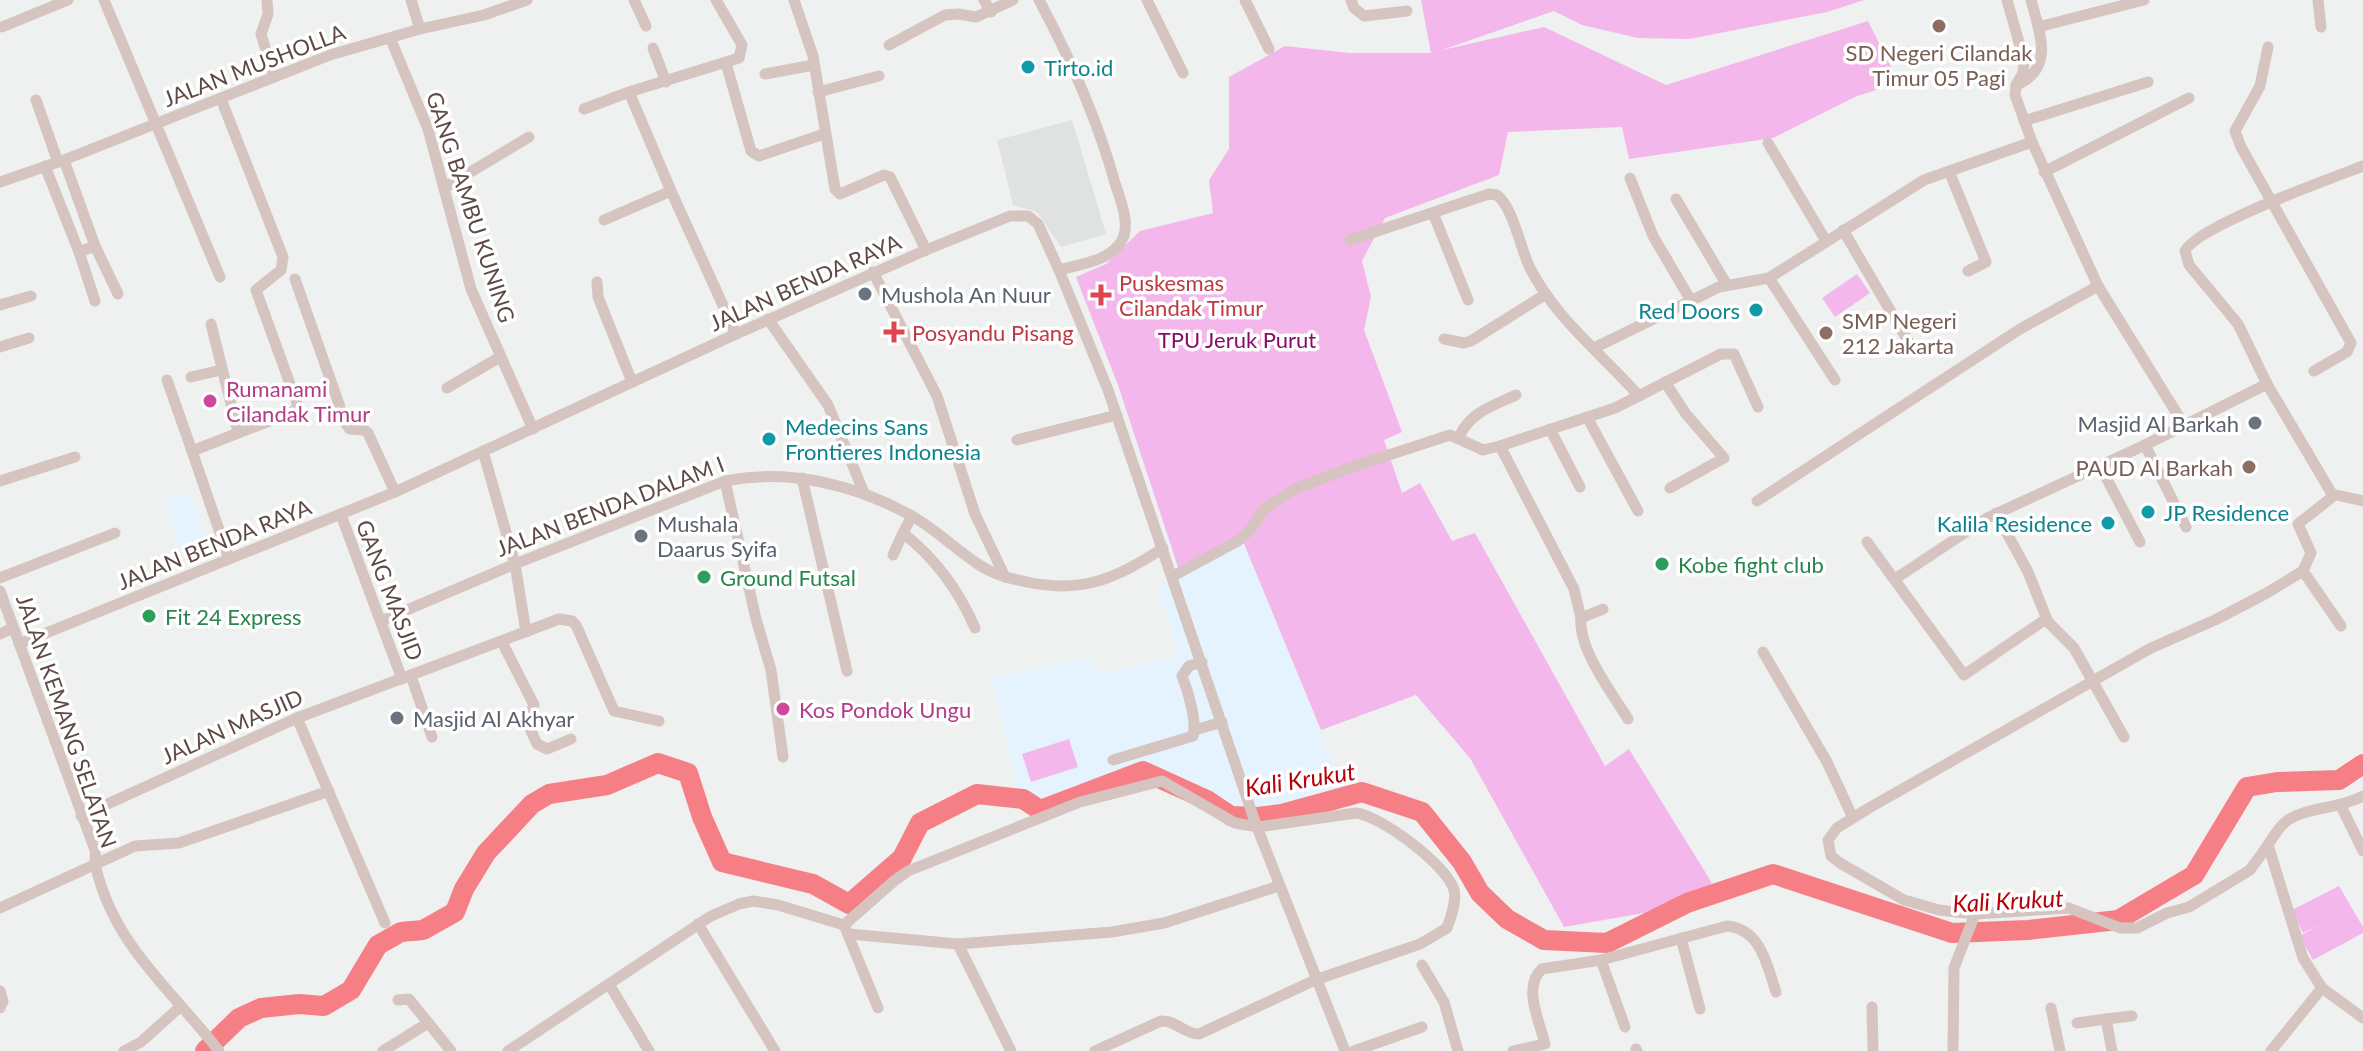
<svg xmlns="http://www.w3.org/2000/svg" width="2363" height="1051" viewBox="0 0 2363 1051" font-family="Lato,sans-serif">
<rect width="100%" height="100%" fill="#eef1f0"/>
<g fill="#e5f3fe">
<path d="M188,492L207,543L182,553L163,501Z"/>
<path d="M1242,538L1345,793L1289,805L1210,815L1148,778L1020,802L991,679L1090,656L1099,676L1180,655L1157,588Z"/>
</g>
<path fill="#e0e2e1" d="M1072,120L1106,234L1061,247L1037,212L1013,205L997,140Z"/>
<g fill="#f4b7ec">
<path d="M1421,0H1864L1827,12L1689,39L1638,38L1582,25L1554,11L1442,50L1544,27L1666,85L1868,21L1899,83L1857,96L1773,138L1629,159L1622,127L1508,132L1499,175L1385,218L1362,261L1371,297L1364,330L1402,432L1384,440L1402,493L1420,483L1452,541L1475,533L1605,766L1629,749L1712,883L1678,907L1564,927L1470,758L1416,695L1321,730L1242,539L1181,576L1118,385L1076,277L1106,264L1140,231L1213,213L1209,180L1229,149V77L1285,46L1350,53H1431Z"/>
<path d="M1857,274L1870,293L1835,317L1822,298Z"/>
<path d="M1069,739L1078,767L1031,782L1022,754Z"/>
<path d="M2339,886L2363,927V933L2313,960L2300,936L2319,925L2303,933L2292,910Z"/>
</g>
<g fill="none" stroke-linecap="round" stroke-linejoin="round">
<path stroke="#f67f85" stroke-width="20" d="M205,1051L239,1018L261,1008L299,1004L324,1006L351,990L378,945L401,932L423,930L455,912L464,889L486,853L532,804L549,794L607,785L658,763L688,773L702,817L722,862L813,884L849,904L902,858L920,823L977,794L1023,799L1040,810L1143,771L1207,800L1231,816L1257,817L1282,814L1362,792L1422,812L1462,862L1480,893L1507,919L1544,940L1607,943L1687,903L1773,874L1952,933L2028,930L2118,920L2194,875L2247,787L2277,782L2339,780L2363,764"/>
<g stroke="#d5c4c0" stroke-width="11">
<path d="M104,0L220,277"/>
<path d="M267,0L268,14L261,34L274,77"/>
<path d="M411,0L420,29"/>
<path d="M634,0L646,26"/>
<path d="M716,0L742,45L739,58L629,92L671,191L736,334"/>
<path d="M794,0L813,56L835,189L840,194L884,175L890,177L926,250"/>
<path d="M984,0L991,12"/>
<path d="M1039,0C1071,60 1097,118 1115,183C1120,199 1130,222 1123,238C1113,261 1080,264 1059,270"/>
<path d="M1147,0L1183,73"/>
<path d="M1245,0L1269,49"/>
<path d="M1351,0L1354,8L1364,16L1407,11"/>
<path d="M2007,0L2024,60L2023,73L2016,85L2015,95L2032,142L2098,286L2184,425"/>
<path d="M2318,0L2321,27"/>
<path d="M2,27L68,0"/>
<path d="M2038,27L2144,0"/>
<path d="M391,40L428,129L471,289L533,429"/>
<path d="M889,45L945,15L958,14L976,17L1013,0"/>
<path d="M2268,47L2260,86L2235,131L2241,147L2351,343L2347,352L2314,371"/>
<path d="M653,48L666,82"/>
<path d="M726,63L751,151L759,156L824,134"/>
<path d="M765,74L814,65"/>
<path d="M2019,84C2055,66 2039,31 2031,0"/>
<path d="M818,92L879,76"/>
<path d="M221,99L283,257L281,270L256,290L298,406L294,411L285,415L192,451L229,559"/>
<path d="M36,100L58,162"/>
<path d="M584,109L629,92"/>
<path d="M2024,121L2148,82"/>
<path d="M1768,143L1826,241"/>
<path d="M45,166L79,252L95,246L64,160"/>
<path d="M1949,171L1986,262L1968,271"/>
<path d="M2044,172L2189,98"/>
<path d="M1630,178L1653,236L1690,299"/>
<path d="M0,182L64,160L330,55L420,29L484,15L527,0"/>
<path d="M444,188L529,137"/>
<path d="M1676,199L1727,285"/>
<path d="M1433,213L1468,300"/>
<path d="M604,220L671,191"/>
<path d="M1843,230L1911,346"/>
<path d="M1350,240L1489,194L1497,195C1514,209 1520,248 1530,268C1555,318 1603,355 1639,396"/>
<path d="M95,246L118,294"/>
<path d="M79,252L95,301"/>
<path d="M873,272L937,396L975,514L1005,577"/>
<path d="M1769,278L1835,380"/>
<path d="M295,279L346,424L350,429L364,430L368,433L395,492"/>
<path d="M597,282L598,297L632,382"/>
<path d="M0,305L31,296"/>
<path d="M768,319L828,405L864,493"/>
<path d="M211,324L238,432"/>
<path d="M1444,339L1464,343L1471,341L1546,294"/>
<path d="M0,347L29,338"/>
<path d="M1594,348L1719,287L1769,278L1924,180L2032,142"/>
<path d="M191,377L221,370"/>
<path d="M167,380L192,451"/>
<path d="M1665,382L1686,414L1724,458L1670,488"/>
<path d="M447,388L500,357"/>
<path d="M1587,417L1638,511"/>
<path d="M1550,429L1580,487"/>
<path d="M1459,437C1470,412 1493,406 1516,395"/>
<path d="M1017,440L1117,415"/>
<path d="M2145,445L2186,527"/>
<path d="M1500,446L1574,589L1581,618L1603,609"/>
<path d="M483,451L515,564L526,632"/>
<path d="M2100,466L2140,542"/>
<path d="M802,478L847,671"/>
<path d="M0,481L75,457"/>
<path d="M725,481L756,619L771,670L783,757"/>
<path d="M2332,494L2267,384L2238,324L2189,265L2185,251C2197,226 2332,178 2363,166"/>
<path d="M2332,494L2363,501"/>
<path d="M1757,501L2020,329L2098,286"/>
<path d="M1996,513L2028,572L2048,622L2074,648L2124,737"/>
<path d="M341,515L402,679"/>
<path d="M912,516L903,533C935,558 959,591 975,628"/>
<path d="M1867,542L1964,675L2046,619"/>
<path d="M893,555L903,533"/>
<path d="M2303,571L2341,626"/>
<path d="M1173,576L1238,541L1252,528L1264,509L1295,489L1349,468L1450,435L1483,450L1500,446L1615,408L1721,354H1734L1758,407"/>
<path d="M0,578L115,533"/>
<path d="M1895,579L1987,518L2145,445L2267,384"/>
<path d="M0,591L95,850C96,857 94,862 96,868C115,947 172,990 219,1051"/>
<path d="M1581,618C1578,649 1612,693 1628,719"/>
<path d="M381,621L515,564L725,481C789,468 856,485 912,516C937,530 957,551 981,566C995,575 1011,579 1027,582C1082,594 1118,578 1163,548"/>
<path d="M0,634L13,628"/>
<path d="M502,642L534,705L527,722L537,744L547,749L571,739"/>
<path d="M19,644L395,492L736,334L926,250L1010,216H1028L1038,224L1059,270L1108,390L1255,822L1345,1051"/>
<path d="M1763,652L1827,762L1853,818"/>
<path d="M411,676L432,737"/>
<path d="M297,718L385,923"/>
<path d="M1195,730L1222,722"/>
<path d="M1113,760L1193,736C1197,720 1188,691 1182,676L1189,666L1202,662"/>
<path d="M2363,796C2339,809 2307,807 2288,820C2279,826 2274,836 2268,845L2303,958L2322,988L2363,1018"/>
<path d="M2341,806L2363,851"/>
<path d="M81,816L297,718L559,619L572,621L576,625L614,711L659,721"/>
<path d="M2268,845L2250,870L2189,907L2167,913L2137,928H2120L2069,908L1975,914L1939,910L1904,900L1840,863L1831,856L1828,840L1837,828L1869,808L2151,648L2215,620L2265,594L2303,571L2311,553L2298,524L2331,498L2332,494"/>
<path d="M0,908L135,846L179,843L329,791"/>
<path d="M698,924L775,1051"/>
<path d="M844,925L894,881L908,871L1080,802L1162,781L1235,823L1258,827L1356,813C1381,816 1447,865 1454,890C1457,901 1451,917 1447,928L1420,944L1315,980L1199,1034C1185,1034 1175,1020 1161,1021L1095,1051"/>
<path d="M849,934L958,944L1112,932L1164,923L1279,886"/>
<path d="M1681,938L1700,1009"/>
<path d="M958,944L1011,1051"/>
<path d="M1601,960L1625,1027"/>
<path d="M1422,965L1444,1002L1458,1051"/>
<path d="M609,984L649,1051"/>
<path d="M0,991L3,1001L0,1008"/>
<path d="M398,1000L409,999L451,1051"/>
<path d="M1872,1007L1873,1051"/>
<path d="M2051,1008L2060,1051"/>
<path d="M2106,1019L2132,1016"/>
<path d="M2077,1023L2106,1019L2112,1051"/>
<path d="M1636,1049L1637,1051"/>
<path d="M124,1051L141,1042L181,1006"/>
<path d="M383,1051L428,1023"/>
<path d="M508,1051L711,916L739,904L753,901L778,905L844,925L878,1008"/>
<path d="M1354,1051L1422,1027"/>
<path d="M1513,1051L1545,1044C1540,1023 1522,986 1542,969L1601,960L1727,926C1761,929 1767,965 1776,992"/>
<path d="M1953,1051L1954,968L1975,914"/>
<path d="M2271,1051L2322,988"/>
</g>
</g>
<g fill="#8d6e63" stroke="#fff" stroke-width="3">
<circle cx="1939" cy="26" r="8"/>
<circle cx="1826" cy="333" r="8"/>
<circle cx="2249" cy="467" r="8"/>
</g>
<g fill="#0f9aa8" stroke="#fff" stroke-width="3">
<circle cx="1028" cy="67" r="8"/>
<circle cx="1756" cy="310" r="8"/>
<circle cx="769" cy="439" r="8"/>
<circle cx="2148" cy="512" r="8"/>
<circle cx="2108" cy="523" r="8"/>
</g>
<g fill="#6b7280" stroke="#fff" stroke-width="3">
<circle cx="865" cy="294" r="8"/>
<circle cx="2255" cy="423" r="8"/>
<circle cx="641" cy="536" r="8"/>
<circle cx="397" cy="718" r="8"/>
</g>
<g fill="#e0444e" stroke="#fff" stroke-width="3">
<path d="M1097 283h8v8h8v8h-8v8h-8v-8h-8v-8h8z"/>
<path d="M890 320h8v8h8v8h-8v8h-8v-8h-8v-8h8z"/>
</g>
<g fill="#d1479c" stroke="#fff" stroke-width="3">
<circle cx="210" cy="401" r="8"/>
<circle cx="783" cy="709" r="8"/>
</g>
<g fill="#2e9e5b" stroke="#fff" stroke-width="3">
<circle cx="1662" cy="564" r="8"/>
<circle cx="704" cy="577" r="8"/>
<circle cx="149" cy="616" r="8"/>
</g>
<g text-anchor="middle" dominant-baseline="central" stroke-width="7" stroke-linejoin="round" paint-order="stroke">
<g font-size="22" fill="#785e54" stroke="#fff">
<text x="1939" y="52">SD Negeri Cilandak<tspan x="1939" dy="25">Timur 05 Pagi</tspan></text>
<text x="1842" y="320" text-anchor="start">SMP Negeri<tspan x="1842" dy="25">212 Jakarta</tspan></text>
<text x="2233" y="467" text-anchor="end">PAUD Al Barkah</text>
</g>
<g font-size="22" fill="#5e4a44" stroke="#fff">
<text transform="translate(254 65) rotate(-21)">JALAN MUSHOLLA</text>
<text transform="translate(471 207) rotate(72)">GANG BAMBU KUNING</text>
<text transform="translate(805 282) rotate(-24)">JALAN BENDA RAYA</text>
<text transform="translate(610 506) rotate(-21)">JALAN BENDA DALAM I</text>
<text transform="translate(214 544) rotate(-22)">JALAN BENDA RAYA</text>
<text transform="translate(390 590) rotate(69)">GANG MASJID</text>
<text transform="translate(67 721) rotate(71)">JALAN KEMANG SELATAN</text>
<text transform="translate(232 726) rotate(-24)">JALAN MASJID</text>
</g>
<g font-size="22" fill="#0d838f" stroke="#fff" text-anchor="start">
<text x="1044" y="67">Tirto.id</text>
<text x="1740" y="310" text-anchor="end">Red Doors</text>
<text x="785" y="426">Medecins Sans<tspan x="785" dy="25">Frontieres Indonesia</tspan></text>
<text x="2164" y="512">JP Residence</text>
<text x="2092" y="523" text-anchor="end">Kalila Residence</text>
</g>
<g font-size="22" fill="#be3a42" stroke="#fff" text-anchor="start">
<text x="1119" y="282">Puskesmas<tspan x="1119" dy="25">Cilandak Timur</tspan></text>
<text x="912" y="332">Posyandu Pisang</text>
</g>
<g font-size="22" fill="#5b616d" stroke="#fff" text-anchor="start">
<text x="881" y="294">Mushola An Nuur</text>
<text x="2239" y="423" text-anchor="end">Masjid Al Barkah</text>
<text x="657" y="523">Mushala<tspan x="657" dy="25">Daarus Syifa</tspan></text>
<text x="413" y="718">Masjid Al Akhyar</text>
</g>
<g font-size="22" fill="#870c6a" stroke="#fff">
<text x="1237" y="339">TPU Jeruk Purut</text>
</g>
<g font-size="22" fill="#b23c85" stroke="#fff" text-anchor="start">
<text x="226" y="388">Rumanami<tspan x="226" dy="25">Cilandak Timur</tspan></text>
<text x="799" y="709">Kos Pondok Ungu</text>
</g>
<g font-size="22" fill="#27864d" stroke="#fff" text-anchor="start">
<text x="1678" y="564">Kobe fight club</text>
<text x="720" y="577">Ground Futsal</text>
<text x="165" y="616">Fit 24 Express</text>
</g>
<g font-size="24" font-style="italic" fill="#b50009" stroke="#fff">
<text transform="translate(1300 779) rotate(-9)">Kali Krukut</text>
<text transform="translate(2008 900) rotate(-3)">Kali Krukut</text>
</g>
</g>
</svg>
